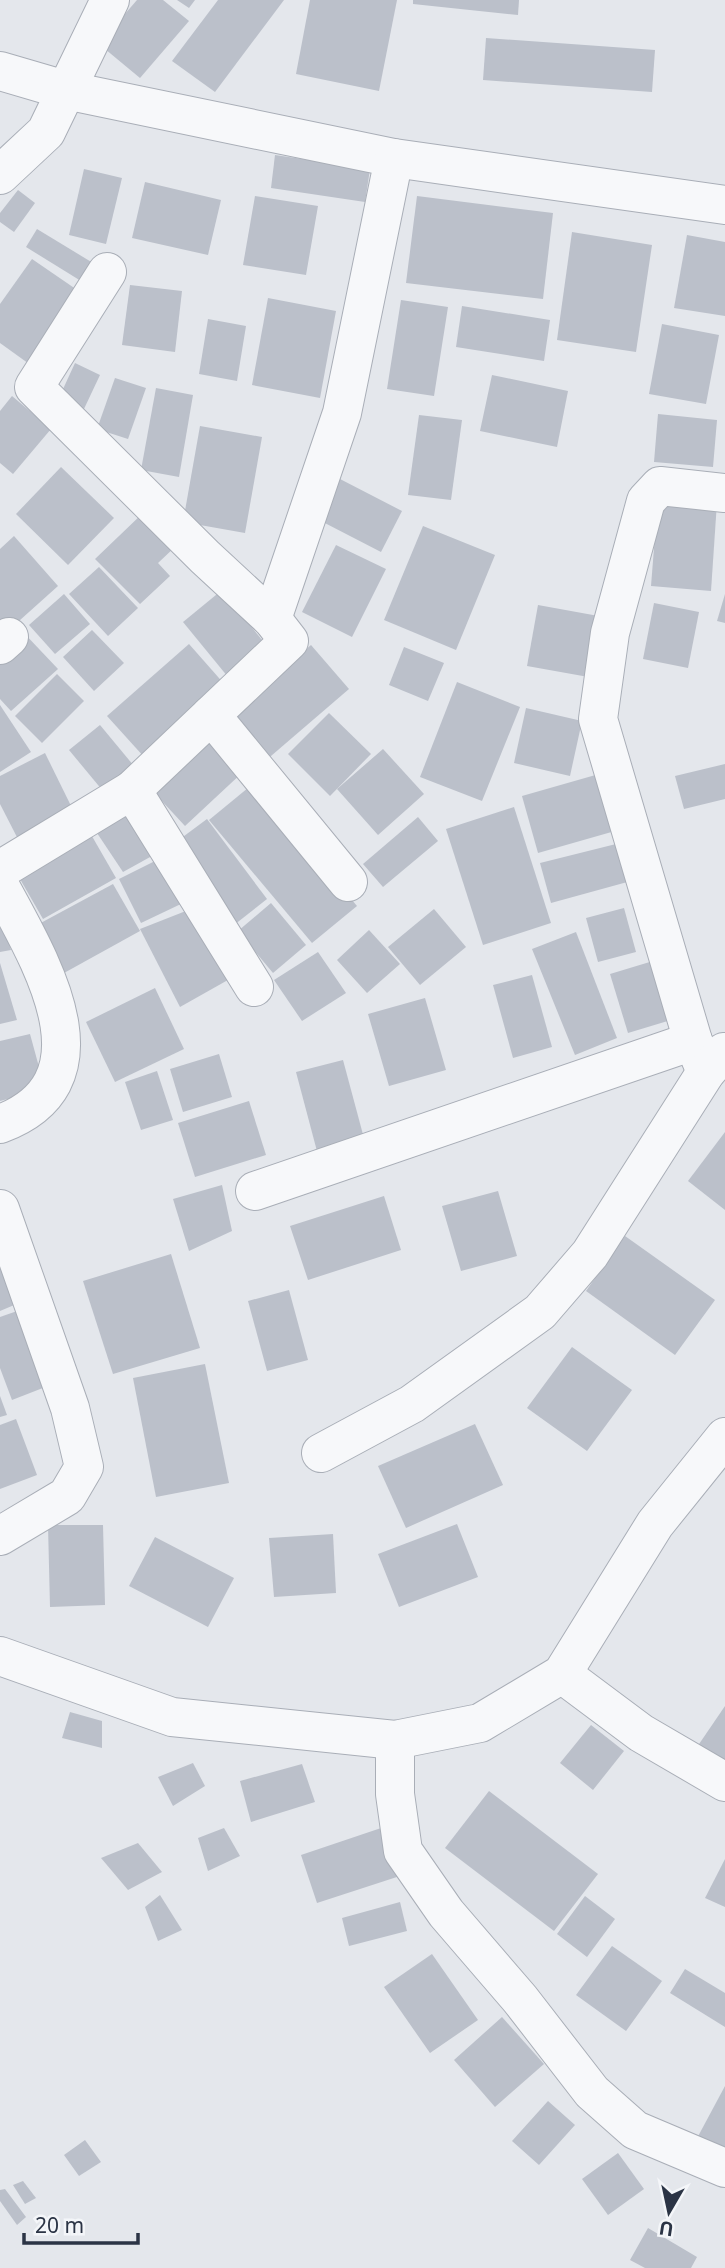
<svg xmlns="http://www.w3.org/2000/svg" width="725" height="2268" viewBox="0 0 725 2268" font-family="'Noto Sans',sans-serif">
<rect width="100%" height="100%" fill="#e4e7ec"/>
<g fill="#bbc0ca">
<path d="M137,0H163L189,21L140,78L99,44Z"/>
<path d="M177,0H195L189,8Z"/>
<path d="M218,0H284L215,92L172,61Z"/>
<path d="M310,0H397L379,91L296,74Z"/>
<path d="M413,0H519L518,15L413,4Z"/>
<path d="M486,38L655,50L652,92L483,80Z"/>
<path d="M275,155L370,169L365,202L271,188Z"/>
<path d="M84,169L122,178L106,244L69,235Z"/>
<path d="M145,182L221,200L208,255L132,238Z"/>
<path d="M18,190L35,203L14,232L0,222V213Z"/>
<path d="M255,196L318,206L306,275L243,265Z"/>
<path d="M417,196L553,213L543,299L406,283Z"/>
<path d="M37,229L93,263L81,281L26,247Z"/>
<path d="M572,232L652,245L636,352L557,340Z"/>
<path d="M687,235L725,242V316L674,308Z"/>
<path d="M32,259L83,294L32,366L0,343V304Z"/>
<path d="M130,285L182,291L175,352L122,345Z"/>
<path d="M268,298L336,311L320,398L252,385Z"/>
<path d="M401,300L448,307L434,396L387,389Z"/>
<path d="M462,306L550,320L544,361L456,347Z"/>
<path d="M208,319L246,326L237,381L199,374Z"/>
<path d="M662,324L719,335L706,404L649,394Z"/>
<path d="M75,363L100,375L83,411L58,400Z"/>
<path d="M492,375L568,391L557,447L480,431Z"/>
<path d="M115,378L146,388L128,439L97,429Z"/>
<path d="M156,388L193,395L179,477L141,470Z"/>
<path d="M12,396L51,429L13,474L0,463V411Z"/>
<path d="M658,414L717,420L713,467L654,462Z"/>
<path d="M419,415L462,420L451,500L408,495Z"/>
<path d="M200,426L262,437L245,533L183,522Z"/>
<path d="M61,467L114,518L68,565L16,514Z"/>
<path d="M340,479L402,511L381,552L319,520Z"/>
<path d="M658,498L717,502L711,591L651,586Z"/>
<path d="M143,513L176,546L158,563L170,576L140,604L95,559Z"/>
<path d="M423,526L495,555L456,650L384,620Z"/>
<path d="M14,536L58,586L0,638V549Z"/>
<path d="M336,545L386,569L352,637L302,612Z"/>
<path d="M99,567L138,608L108,636L69,594Z"/>
<path d="M222,590L266,645L228,677L183,622Z"/>
<path d="M64,594L90,624L55,654L29,625Z"/>
<path d="M725,594V623L717,621Z"/>
<path d="M654,603L699,612L688,668L643,659Z"/>
<path d="M538,605L604,617L594,678L527,666Z"/>
<path d="M92,630L124,663L94,691L63,657Z"/>
<path d="M22,631L58,669L11,711L0,699V651Z"/>
<path d="M189,644L226,686L145,758L107,716Z"/>
<path d="M311,645L349,689L264,762L226,718Z"/>
<path d="M404,647L444,663L428,701L389,685Z"/>
<path d="M57,674L84,701L42,743L15,716Z"/>
<path d="M457,682L520,707L482,801L420,777Z"/>
<path d="M0,705L31,752L0,772Z"/>
<path d="M526,708L582,721L570,776L514,763Z"/>
<path d="M329,713L371,754L330,796L288,754Z"/>
<path d="M100,725L134,766L103,791L69,750Z"/>
<path d="M207,732L244,771L185,826L148,786Z"/>
<path d="M383,749L424,794L378,835L337,789Z"/>
<path d="M45,753L75,814L19,841L0,804V776Z"/>
<path d="M725,764V799L684,809L675,776Z"/>
<path d="M606,772L622,829L538,853L522,796Z"/>
<path d="M254,783L357,906L312,943L209,820Z"/>
<path d="M132,804L161,851L123,872L93,827Z"/>
<path d="M514,807L551,923L483,945L446,829Z"/>
<path d="M418,817L438,841L383,887L363,864Z"/>
<path d="M207,819L267,899L234,925L172,845Z"/>
<path d="M89,831L116,878L43,919L16,872Z"/>
<path d="M620,843L631,881L551,903L540,863Z"/>
<path d="M161,858L183,903L141,923L119,879Z"/>
<path d="M113,884L140,931L64,973L37,925Z"/>
<path d="M271,903L306,945L273,973L238,931Z"/>
<path d="M196,907L235,976L180,1007L140,929Z"/>
<path d="M624,908L636,952L598,962L586,918Z"/>
<path d="M434,909L466,947L420,985L388,947Z"/>
<path d="M0,914L11,950L0,952Z"/>
<path d="M369,930L400,964L367,993L337,960Z"/>
<path d="M576,932L617,1038L575,1055L532,949Z"/>
<path d="M318,952L346,993L302,1021L274,980Z"/>
<path d="M653,961L671,1020L628,1033L610,974Z"/>
<path d="M0,963L17,1020L0,1024Z"/>
<path d="M532,975L552,1047L513,1058L493,985Z"/>
<path d="M155,988L184,1049L115,1082L86,1022Z"/>
<path d="M425,998L446,1070L389,1086L368,1014Z"/>
<path d="M30,1034L45,1089L0,1101V1041Z"/>
<path d="M219,1054L232,1097L183,1112L170,1069Z"/>
<path d="M343,1060L365,1142L318,1155L296,1072Z"/>
<path d="M157,1071L173,1120L141,1130L125,1082Z"/>
<path d="M249,1101L266,1155L195,1177L178,1123Z"/>
<path d="M725,1132V1210L688,1181Z"/>
<path d="M222,1185L232,1231L189,1251L173,1199Z"/>
<path d="M498,1191L517,1256L461,1271L442,1206Z"/>
<path d="M384,1196L401,1250L308,1280L290,1226Z"/>
<path d="M625,1236L715,1300L675,1355L586,1291Z"/>
<path d="M0,1253L19,1303L0,1311Z"/>
<path d="M171,1254L200,1348L113,1374L83,1281Z"/>
<path d="M289,1290L308,1360L267,1371L248,1301Z"/>
<path d="M20,1310L48,1386L12,1400L0,1368V1317Z"/>
<path d="M572,1347L632,1390L587,1451L527,1408Z"/>
<path d="M205,1364L229,1483L156,1497L133,1378Z"/>
<path d="M0,1396L7,1415L0,1417Z"/>
<path d="M16,1419L37,1475L0,1489V1425Z"/>
<path d="M475,1424L503,1485L406,1528L378,1466Z"/>
<path d="M457,1524L478,1577L399,1607L378,1554Z"/>
<path d="M48,1525H103L105,1605L50,1607Z"/>
<path d="M333,1534L336,1593L274,1597L269,1538Z"/>
<path d="M155,1537L234,1578L208,1627L129,1586Z"/>
<path d="M725,1706V1770L695,1750Z"/>
<path d="M70,1712L102,1721V1748L62,1738Z"/>
<path d="M591,1725L624,1751L593,1790L560,1763Z"/>
<path d="M193,1763L205,1786L173,1806L158,1777Z"/>
<path d="M302,1764L315,1802L251,1822L240,1781Z"/>
<path d="M489,1791L598,1874L554,1931L445,1848Z"/>
<path d="M387,1826L403,1875L317,1903L301,1855Z"/>
<path d="M224,1828L240,1856L208,1871L198,1838Z"/>
<path d="M138,1843L162,1872L128,1890L101,1858Z"/>
<path d="M725,1859V1907L705,1898Z"/>
<path d="M160,1895L182,1930L158,1941L145,1907Z"/>
<path d="M585,1896L615,1919L587,1957L557,1934Z"/>
<path d="M400,1902L407,1931L349,1946L342,1918Z"/>
<path d="M612,1946L662,1981L626,2031L576,1995Z"/>
<path d="M432,1954L478,2020L430,2053L384,1987Z"/>
<path d="M685,1969L725,1993V2027L670,1993Z"/>
<path d="M502,2017L544,2064L495,2107L454,2060Z"/>
<path d="M725,2086V2157L695,2142Z"/>
<path d="M548,2101L575,2125L539,2165L512,2141Z"/>
<path d="M85,2140L101,2162L79,2176L64,2155Z"/>
<path d="M618,2153L644,2189L608,2215L582,2179Z"/>
<path d="M23,2181L36,2198L25,2204L13,2185Z"/>
<path d="M5,2189L26,2217L17,2225L0,2201V2190Z"/>
<path d="M648,2228L697,2257L691,2268H645L630,2260Z"/>
</g>
<g fill="none" stroke-linecap="round" stroke-linejoin="round">
<g stroke="#a9aeb7" stroke-width="40">
<g id="minor">
<path d="M0,71L65,90L394,158L725,205"/>
<path d="M0,175L46,132L110,0"/>
<path d="M107,272L34,387L205,557L272,619L289,641L132,790"/>
<path d="M272,619L342,413L394,158"/>
<path d="M0,645L9,637"/>
<path d="M211,715L348,882"/>
<path d="M0,870L132,790L254,987"/>
<path d="M0,886C38,957 116,1081 0,1124"/>
<path d="M706,1072L693,1041L598,719L610,633L646,501L660,486L725,493"/>
<path d="M255,1191L693,1041"/>
<path d="M0,1209L70,1408L84,1467L67,1496L0,1536"/>
<path d="M321,1453L412,1404L540,1312L590,1254L706,1072L724,1052"/>
<path d="M0,1656L172,1717L395,1740L480,1723L562,1674L655,1524L725,1437"/>
<path d="M562,1674L641,1733L725,1782"/>
<path d="M395,1740V1794L403,1851L446,1913L520,1999L592,2092L635,2130L725,2168"/>
</g>
</g>
<use href="#minor" stroke="#f7f8fa" stroke-width="38"/>
</g>
<g transform="translate(669 2212) rotate(189)" stroke="#f4f6f9" stroke-width="5" paint-order="stroke">
<path d="M0-5L12 26L0 18L-12 26Z" fill="#2b3445"/>
<text y="-10" font-size="19" font-weight="bold" text-anchor="middle" fill="#2b3445">U</text>
</g>
<path d="M24 2233v10h114v-10" fill="none" stroke="#2b3445" stroke-width="3.5"/>
<text x="35" y="2233" font-size="21" fill="#2b3445" stroke="#f4f6f9" stroke-width="5" paint-order="stroke">20 m</text>
</svg>
